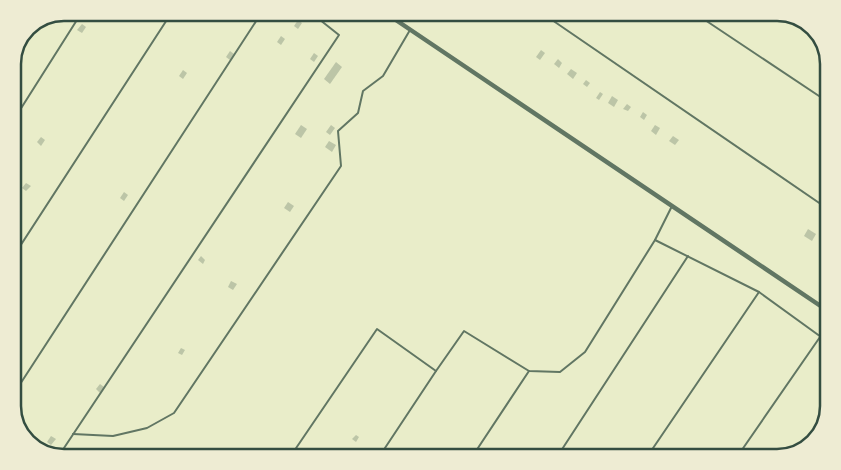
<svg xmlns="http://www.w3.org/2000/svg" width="841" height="470" viewBox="0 0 841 470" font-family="Literata,serif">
<rect width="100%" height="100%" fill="#e9edc9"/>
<g fill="#bcc5a7">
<path d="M510,12L516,15L512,19L507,16Z"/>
<path d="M298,20L302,23L298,29L294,26Z"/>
<path d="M82,24L86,27L82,33L77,30Z"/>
<path d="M281,36L285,39L281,45L277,42Z"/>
<path d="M541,50L545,53L540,60L536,57Z"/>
<path d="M230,51L234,54L230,60L226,57Z"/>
<path d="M314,53L318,56L314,62L310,59Z"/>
<path d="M558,59L562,63L559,68L554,64Z"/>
<path d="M336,62L342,67L330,84L324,79Z"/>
<path d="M571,69L577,73L573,79L567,74Z"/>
<path d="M183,70L187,73L183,79L179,76Z"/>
<path d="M586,80L590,83L587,87L583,84Z"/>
<path d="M600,92L603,94L599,100L596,98Z"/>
<path d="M612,96L618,100L614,107L608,103Z"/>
<path d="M627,104L631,107L628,111L623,109Z"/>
<path d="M643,112L647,115L644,120L640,117Z"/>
<path d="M301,125L307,129L301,138L295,134Z"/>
<path d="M331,125L335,128L330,135L326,132Z"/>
<path d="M655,125L660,128L656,135L651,131Z"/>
<path d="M673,136L679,140L675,145L669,141Z"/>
<path d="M41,137L45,140L41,146L37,142Z"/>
<path d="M329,141L336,145L332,152L325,147Z"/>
<path d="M26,183L31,186L26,191L22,188Z"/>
<path d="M124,192L128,195L124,201L120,198Z"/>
<path d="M288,202L294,206L290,212L284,208Z"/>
<path d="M808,229L816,234L812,241L804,236Z"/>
<path d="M201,256L205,260L203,264L198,260Z"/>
<path d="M231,281L237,284L233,290L228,287Z"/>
<path d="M181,348L185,350L182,355L178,353Z"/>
<path d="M100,384L104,387L100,393L96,389Z"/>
<path d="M356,435L359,437L356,442L352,439Z"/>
<path d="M51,436L56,439L51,445L47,442Z"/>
</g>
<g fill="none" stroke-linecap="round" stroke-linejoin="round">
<g stroke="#617663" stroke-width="2">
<path d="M472,12L475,15L476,12"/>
<path d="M556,12L552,20L828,209"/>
<path d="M693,12L828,102"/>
<path d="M13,121L82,12"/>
<path d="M655,240L759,292L828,342"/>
<path d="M13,257L172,12"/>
<path d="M13,395L262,12"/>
<path d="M73,434L113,436L147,428L174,413L341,166L338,131L358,113L363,91L383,76L410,30"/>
<path d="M64,448L339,35L310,12"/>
<path d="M290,457L377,329L436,371L464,331L529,371L560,372L585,352L655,240L672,206"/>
<path d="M379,457L436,371"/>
<path d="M472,457L529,371"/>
<path d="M557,457L688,256"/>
<path d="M647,457L759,292"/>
<path d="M737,457L820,337"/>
</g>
<path stroke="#617663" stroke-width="4.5" d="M384,12L828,311"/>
</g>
<path d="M0 0H841V470H0ZM64 21H777A43 43 0 0 1 820 64V406A43 43 0 0 1 777 449H64A43 43 0 0 1 21 406V64A43 43 0 0 1 64 21Z" fill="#eeecd3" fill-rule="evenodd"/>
<path fill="none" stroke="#344e41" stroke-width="2.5" d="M64 21H777A43 43 0 0 1 820 64V406A43 43 0 0 1 777 449H64A43 43 0 0 1 21 406V64A43 43 0 0 1 64 21Z"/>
</svg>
